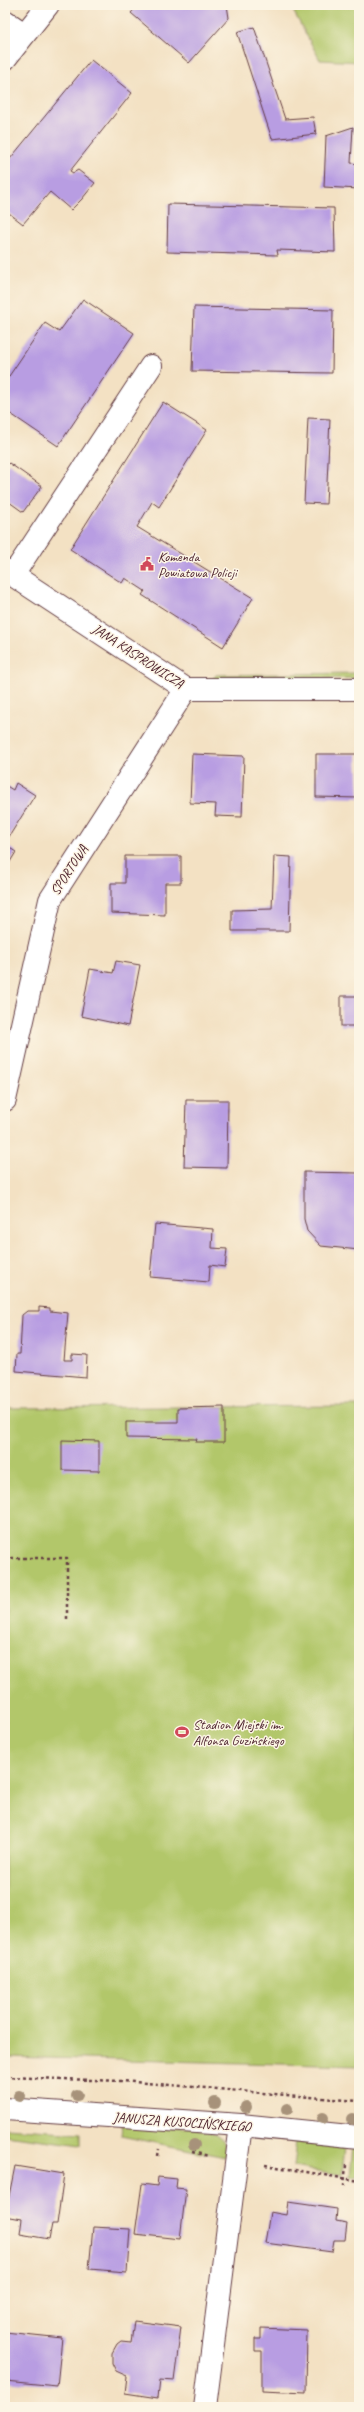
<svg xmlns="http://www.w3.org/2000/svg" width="364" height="2412" viewBox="0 0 364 2412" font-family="Caveat,sans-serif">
<rect width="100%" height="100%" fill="#fcf5e5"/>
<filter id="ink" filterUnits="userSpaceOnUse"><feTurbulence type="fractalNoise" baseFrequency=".025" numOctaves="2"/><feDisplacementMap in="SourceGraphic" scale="8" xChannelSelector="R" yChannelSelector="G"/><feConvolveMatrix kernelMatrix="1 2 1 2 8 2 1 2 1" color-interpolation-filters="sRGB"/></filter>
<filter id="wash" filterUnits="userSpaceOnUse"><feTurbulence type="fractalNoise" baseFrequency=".012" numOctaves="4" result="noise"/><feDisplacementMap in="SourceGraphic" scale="16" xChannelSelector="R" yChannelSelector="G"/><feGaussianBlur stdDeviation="0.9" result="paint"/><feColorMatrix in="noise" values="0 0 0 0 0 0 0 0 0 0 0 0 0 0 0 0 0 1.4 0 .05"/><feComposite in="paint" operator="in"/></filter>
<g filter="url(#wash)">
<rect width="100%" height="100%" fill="#f3e1c3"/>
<g fill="#b2c76b" stroke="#7e734b">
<path d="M290,5H359V62L320,60Z"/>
<path d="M359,673V678L211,681L216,675Z"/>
<path d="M359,1406V2066L5,2057V1408Z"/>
<path d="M122,2125C145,2127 199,2125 217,2135C225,2140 226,2149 225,2157L121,2136Z"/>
<path d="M5,2128L81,2133V2145L5,2135Z"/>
<path d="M296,2141L345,2147L342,2175L293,2167Z"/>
<path d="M353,2147L359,2148V2177L350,2176Z"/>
</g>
<g id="blocks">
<g fill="#b89de2">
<path d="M138,5H227L229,18L189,63L131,13Z"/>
<path d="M254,27L285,119L313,117L316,134L272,139L237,32Z"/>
<path d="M91,60L132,93L70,171L73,173L78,170L95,183L82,199L71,210L50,192L23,224L5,210V165Z"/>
<path d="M353,127L351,163L359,164V189L324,187L326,136Z"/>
<path d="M168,204L334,208L335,252L277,250L278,255L167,252Z"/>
<path d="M83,299L134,333L58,446L5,410V382L45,323L59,332Z"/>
<path d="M194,307L333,310L332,373L192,371Z"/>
<path d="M163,402L207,430L159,507L152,502L137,527L253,598L223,647L142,595L145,591L125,578L122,583L70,549Z"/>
<path d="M308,418L330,419L326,504L304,503Z"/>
<path d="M9,463L42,486L23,512L5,499V468Z"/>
<path d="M192,754L244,756L242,817L215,816L216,804L190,803Z"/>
<path d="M316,754H357L359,798L316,797Z"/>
<path d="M16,783L35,795L5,843V785L13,790Z"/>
<path d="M5,845L16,852L5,870Z"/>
<path d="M125,856H181V883H165V915L111,913V883H125Z"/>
<path d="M274,856L291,857L289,931H232V910L272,909Z"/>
<path d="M116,961L140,965L128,1026L81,1016L90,969L113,973Z"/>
<rect x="341" y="996" width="18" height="30"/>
<path d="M186,1100H228L227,1168L184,1167Z"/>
<path d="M304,1172L359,1173V1250L321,1246L307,1231L304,1219Z"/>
<path d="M155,1224L213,1229L212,1248L227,1249L225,1267L210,1265L209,1282L150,1277Z"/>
<path d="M39,1307L50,1308V1311L68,1313L64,1360H72V1354L87,1355L86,1377L16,1371L17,1354H20L22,1315L27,1311H39Z"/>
<path d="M224,1407V1442H196L197,1439L126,1438V1422H178V1408Z"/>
<path d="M62,1440L99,1441V1471L62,1470Z"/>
<path d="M15,2166L64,2174L57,2224H52L49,2239L20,2234L22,2219L5,2216Z"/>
<path d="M158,2177L177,2179L176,2188L186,2189L180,2239L135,2234L142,2184L157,2186Z"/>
<path d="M288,2202L337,2209L336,2221L347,2223L345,2240H334L332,2252L265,2243L270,2212L286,2215Z"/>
<path d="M93,2227L130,2229L127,2272L89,2269Z"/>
<path d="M134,2321L181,2327L174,2381L160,2380L158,2398L125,2393L127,2376L116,2371L112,2363V2353L117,2344L121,2341L131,2342Z"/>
<path d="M261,2328L307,2330L306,2393L262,2391V2351H255V2339H261Z"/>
<path d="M5,2332L62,2338L57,2386L5,2381Z"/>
</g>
</g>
</g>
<g filter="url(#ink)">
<use href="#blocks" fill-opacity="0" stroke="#633c42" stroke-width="1"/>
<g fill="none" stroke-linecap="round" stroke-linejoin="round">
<g stroke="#633c42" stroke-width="24">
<g id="minor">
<path d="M5,21L24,34"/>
<path d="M5,59L48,5"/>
<path d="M5,570L186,689H359"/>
<path d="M13,575L151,366"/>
<path d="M5,1100L50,900L186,689"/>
<path d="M5,2109L241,2125L359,2137"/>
<path d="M205,2407L241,2125"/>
</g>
</g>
<g stroke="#633c42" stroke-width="2.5" stroke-dasharray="3 3" stroke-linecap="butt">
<path d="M5,1558H67V1619"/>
<path d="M5,2077L121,2081L359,2101"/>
<path d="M192,2152L209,2156"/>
<path d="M158,2156L159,2149"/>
<path d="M265,2165L359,2181"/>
<path d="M344,2186L346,2165"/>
</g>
<use href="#minor" stroke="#fff" stroke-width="22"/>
</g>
<g fill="#a7927a">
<circle cx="77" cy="2095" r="6"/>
<circle cx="19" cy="2096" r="6"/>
<circle cx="215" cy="2103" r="6"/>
<circle cx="246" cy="2107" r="6"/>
<circle cx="287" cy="2109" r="6"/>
<circle cx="323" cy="2118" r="6"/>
<circle cx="352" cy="2119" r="6"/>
<circle cx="194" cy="2145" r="6"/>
</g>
</g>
<defs>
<g id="civic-bare" transform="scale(1.08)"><path d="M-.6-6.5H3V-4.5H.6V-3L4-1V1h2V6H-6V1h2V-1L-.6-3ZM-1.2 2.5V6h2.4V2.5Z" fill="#d1495b" stroke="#fcf5e5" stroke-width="2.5" paint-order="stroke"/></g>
<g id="stadium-bare" transform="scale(1.08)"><path d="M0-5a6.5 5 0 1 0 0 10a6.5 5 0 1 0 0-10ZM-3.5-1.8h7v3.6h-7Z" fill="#d1495b" stroke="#fcf5e5" stroke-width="2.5" paint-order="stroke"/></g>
</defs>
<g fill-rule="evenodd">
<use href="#civic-bare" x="147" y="564"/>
<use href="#stadium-bare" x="182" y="1732"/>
</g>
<g text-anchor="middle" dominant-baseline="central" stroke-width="3" stroke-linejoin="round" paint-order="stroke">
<g font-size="14" fill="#4a1f2b" stroke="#fcf5e5" text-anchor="start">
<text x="158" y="556">Komenda<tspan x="158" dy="16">Powiatowa Policji</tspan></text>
<text x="193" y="1724">Stadion Miejski im.<tspan x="193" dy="16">Alfonsa Guzińskiego</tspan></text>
</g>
<g font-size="14" fill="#4a1f2b" stroke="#fcf5e5">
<text transform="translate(138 656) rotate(33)">JANA KASPROWICZA</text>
<text transform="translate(69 870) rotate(-57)">SPORTOWA</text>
<text transform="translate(182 2122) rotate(4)">JANUSZA KUSOCIŃSKIEGO</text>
</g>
</g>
<rect width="364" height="2412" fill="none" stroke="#fcf5e5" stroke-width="20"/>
</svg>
